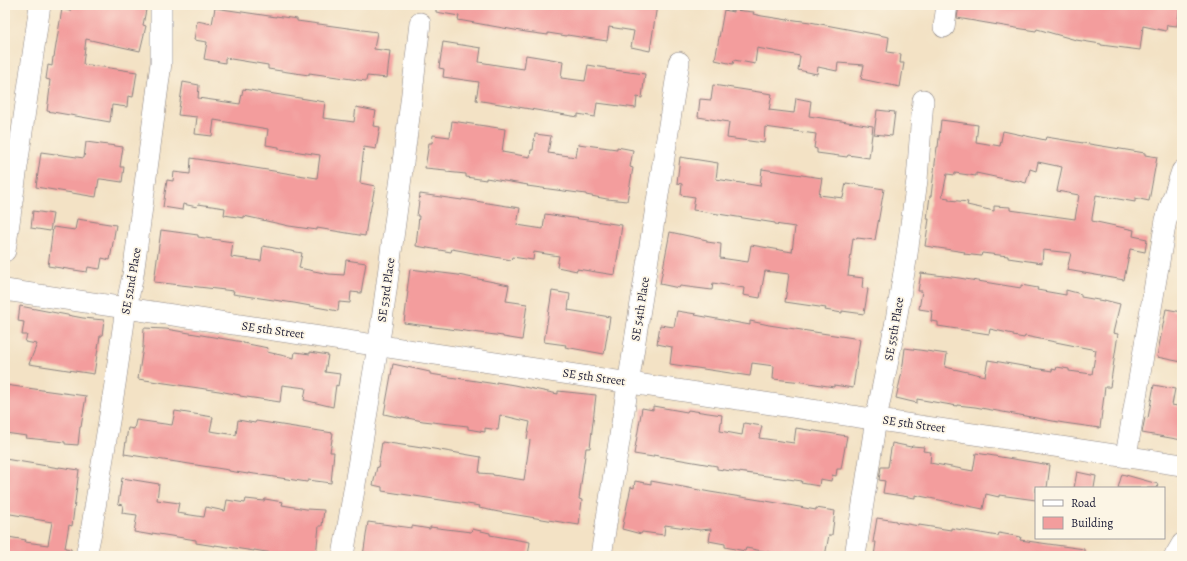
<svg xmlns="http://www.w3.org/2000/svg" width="1187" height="561" viewBox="0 0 1187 561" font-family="Alegreya,serif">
<rect width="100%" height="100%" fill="#fcf5e5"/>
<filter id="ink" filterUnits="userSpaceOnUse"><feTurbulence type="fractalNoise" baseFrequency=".025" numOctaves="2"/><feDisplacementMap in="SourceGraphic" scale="8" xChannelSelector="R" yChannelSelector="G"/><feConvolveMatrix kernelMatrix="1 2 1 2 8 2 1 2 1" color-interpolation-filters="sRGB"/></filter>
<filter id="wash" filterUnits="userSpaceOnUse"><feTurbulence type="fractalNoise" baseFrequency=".012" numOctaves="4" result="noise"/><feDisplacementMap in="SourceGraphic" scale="16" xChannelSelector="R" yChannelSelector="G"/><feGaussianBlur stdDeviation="0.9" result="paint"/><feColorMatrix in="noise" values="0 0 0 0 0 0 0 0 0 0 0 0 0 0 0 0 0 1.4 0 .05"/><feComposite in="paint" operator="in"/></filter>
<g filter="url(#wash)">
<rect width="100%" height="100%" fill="#f3e2c5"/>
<g id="blocks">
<g fill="#f39d9d" fill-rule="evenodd">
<path d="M71,5H147L143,25L146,26L140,51L86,39L83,64L137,72L133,97L128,96L127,107L112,105L110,122L47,111L50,88H49L50,80L46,79L48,65L52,66L53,57H54L62,9L70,11Z"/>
<path d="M436,5H657L650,51L631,47L634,31L609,27L607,41L567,35V36L548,33V35L526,32L458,20L459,16L436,12Z"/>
<path d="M959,5H1180L1177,26L1167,25L1166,31L1143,26L1140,50L1101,45V44L1076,40L1037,29L1036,31L1016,28L957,18Z"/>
<path d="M215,8L276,17V16L297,19V21L377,32L374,49L390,51L387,78L367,76L366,81L309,73V75L288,72L268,69V65L225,58V63L204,59L207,42L194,40L197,21L212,24Z"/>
<path d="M724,10L733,12V10L754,12L753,14L762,16L788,20V19L810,22L889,37L887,52L901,54L900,63H904L900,87L861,79L864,65L838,63L837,71L818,67L817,74L798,70L800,56L757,48L755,64L734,60L733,64L715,60Z"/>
<path d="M443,42L481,48L479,62L503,66L524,69L526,55L563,61L561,78L585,81L588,65L606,68V69L645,74L642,98L637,97L636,108L597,103L595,117L578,114V117L476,100L479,82L443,77L444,69L439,68Z"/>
<path d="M183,82L199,85L198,98L240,104L243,89L325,102L323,118L354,122L356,107L376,111L373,126L380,127L376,149L364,147L360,183L375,186L370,212L369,211L365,236L317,228V230L289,226L244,216V218L224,215L225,208L198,204L197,207L183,204L182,210L163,207L167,180L173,181L174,172L190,174L191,158L230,164L317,178L320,155L279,149V147L266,145L268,129L214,120L212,136L195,134L197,117L178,115Z"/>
<path d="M713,85L772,94L769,110L794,113L796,98L811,101L809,116L873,126L869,158L848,155L847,157L817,153V149L814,148L816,134L765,127L764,143L727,138L729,122L698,117L700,99L711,100Z"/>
<path d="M877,110L895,112L892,136L874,134Z"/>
<path d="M941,120L978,125L976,142L1000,146L1003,131L1045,140L1046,137L1145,153V155L1157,157L1149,201L1135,198V202L1096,195L1092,218V221L1134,230L1133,236L1147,239L1145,252L1130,249L1124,280L1067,270L1071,253L1043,250L1042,263L1008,258V256L982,253L981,256L964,254L965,252L925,246L929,219H927L930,196H931L937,147H938ZM1038,162L1062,167L1057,191L1079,195L1075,219L1010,210V207L994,206V211L967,205L968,202L949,200V198L942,197L947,174L955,175V173L976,176V173L1014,181L1015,180L1026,183L1030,169L1036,171Z"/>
<path d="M452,121L505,129L502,152L530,157L531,150H533L535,134L551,136L548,153L576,157L578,144L617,149V147L633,150L630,167L633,168L627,201L607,199L586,195V194L527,186L528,185L486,178V180L466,177V174L446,172V170L425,168L429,143H432L433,135L450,137Z"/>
<path d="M86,142L123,147L120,167H124L122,182L101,179H99L96,197L36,187L41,152L84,158Z"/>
<path d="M680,157L718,163L716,179L760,186L762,169L822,178L819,195L843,198L846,183L884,189L875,240L857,238V239L853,238L848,276L863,278L862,288L868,289L864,314L842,311V313L825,310L826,308L785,302L789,274L765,271L760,298L743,295L744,288L713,283L712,290L680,286L679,288L660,284L670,232L707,240V242L721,244L720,258L748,262L751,245L792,252L795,227L775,224V223L693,210L695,197L681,195L682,184L677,183Z"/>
<path d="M420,194L462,200V199L520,208L517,225L543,229L545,214L622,225L615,275L577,269V271L557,267L559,256L534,252L533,260L512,257L511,260L452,249L451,252L416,246L419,216H417Z"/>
<path d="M33,211L53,214L50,231L31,228Z"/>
<path d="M77,219L116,225L110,260L102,258L100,269L88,267L87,272L48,266L53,227L75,230Z"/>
<path d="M161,230L198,235V237L233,242L231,257L261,261L263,246L302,253L299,268L329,274L344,275L346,260L366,263L361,293L351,292L350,303L339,302L338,311L294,303L233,294L234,291L154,282Z"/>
<path d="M410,269L458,275L509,285L506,301L527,304L522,340L503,337V336L404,323L408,291H407Z"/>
<path d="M921,273L959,278L1021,288V285L1038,288L1037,290L1066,295V290L1081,294V297L1104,301V300L1120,304L1113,333L1118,334L1110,387H1105L1100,428L1064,423L975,407L957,405V406L917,399V403L896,398L902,372L905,348L947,354L945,367L985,376L988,360L1052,371V369L1056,370L1057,367L1069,369V371L1092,374L1096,350L1025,336L1024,338L1013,336V334L990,329L989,334L938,326V322L931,321L932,311L919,309L922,291H918Z"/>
<path d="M552,291L570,294L568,310L610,317L604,354L565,347L566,345L544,342Z"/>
<path d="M20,306L83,318L104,320L102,336H100L94,374L29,364L37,344L25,342L27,335H22L24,322L18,321Z"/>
<path d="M1166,309L1182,312V362L1157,357Z"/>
<path d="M677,311L696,314L695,315L750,325V321L769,325L860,339L853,388L834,385V387L803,382L773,379L774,366L752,363L750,376L670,364L672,347L657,344L660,325L674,327Z"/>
<path d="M144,328L166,329L243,342V343L268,348L267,352L294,358L295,352L310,354V352L328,355L325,372L340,374L338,386L336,385L333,407L304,400L306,388L282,385L280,402L240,396V395L219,391L138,379L143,347Z"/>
<path d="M393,364L430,372V374L496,384V382L514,385L558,394V391L596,395L590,448H586L579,499L582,500L579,525L499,512L479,508L480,506L382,491V487L373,485L377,467L378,468L382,442L422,448V447L481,457L479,473L493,474V475L524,480L530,440L527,439L530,422L500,415L498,430L485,428V432L468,429V426L423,421L402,417V418L384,414Z"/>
<path d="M5,385L86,396L81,427H80L78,445L65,444V442L26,438L27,436L5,433Z"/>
<path d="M1154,385L1175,389L1172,405L1182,407V440L1142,433L1145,417L1148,418Z"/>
<path d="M653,406L687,412L688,410L722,415L720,431L742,435L744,423L762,426L759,438L794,443L796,428L847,436L841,469H837L836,476L832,475L831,481L820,479L819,486L801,483L802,481L717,469V466L653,455V457L634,454L642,408L653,410Z"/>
<path d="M175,411L213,417L210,431L236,435L238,420L255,423L256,421L333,433L330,452H334L331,483L308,480L307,482L248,473V474L229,471V470L124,454L128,428L134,429L136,420L172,425Z"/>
<path d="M892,443L911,447L912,446L924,447L923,451L931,452L930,463L973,471L976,453L1050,465L1047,488H1036V500L999,495V497L986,494L983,509L915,495V498L883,493L885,481L879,480L881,467H888Z"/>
<path d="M5,459L59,468V467L79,470L72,526L69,525L65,548L71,549V556H5L8,537L26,540L25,542L48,545L52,522L34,519V518L5,513Z"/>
<path d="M1077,472L1096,476L1094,488H1074Z"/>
<path d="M1122,474L1158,484L1157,488H1118Z"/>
<path d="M122,478L159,484L157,500L179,503L177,513L204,517L206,507L225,511L227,500L245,503L246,499L264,501L265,499L283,502L282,505L306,509L324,510L322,526H319L316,556H278V554L254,550V551L215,545V546L196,543V540L171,536L152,533V535L134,532L137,515L122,513L123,505L118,504Z"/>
<path d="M635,481L651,484V481L710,492L766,501L816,510V508L835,511L832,535H829L825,556H790L746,548L745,551L725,547V544L709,541L711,529L700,530L665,525L664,535L642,532L641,534L622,529L631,487L634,488Z"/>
<path d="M877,518L896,521V522L919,526V525L951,530V528L998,536L999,533L1021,537L1020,540L1084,549V556H874L876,542H873Z"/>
<path d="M368,522L412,528V526L430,529V527L471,532L472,529L490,533V535L530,542L528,556H363Z"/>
</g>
</g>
</g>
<g filter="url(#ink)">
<use href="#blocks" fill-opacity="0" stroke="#8a8280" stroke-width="1"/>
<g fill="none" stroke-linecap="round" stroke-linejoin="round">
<g stroke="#8a8280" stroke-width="22">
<g id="minor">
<path d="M944,27L947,5"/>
<path d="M5,251L40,5"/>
<path d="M5,290L1182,465"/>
<path d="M1126,456L1166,220L1182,171"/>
<path d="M86,556L91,532L115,384L126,308L133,275L161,63V5"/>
<path d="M343,556L381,328L411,102L420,23"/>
<path d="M601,556L679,62"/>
<path d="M855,556L876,419L895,326L907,254L917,180L923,100"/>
<path d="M1175,556L1182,544"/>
</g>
</g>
<use href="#minor" stroke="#fff" stroke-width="21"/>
</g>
</g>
<g text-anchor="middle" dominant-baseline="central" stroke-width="3.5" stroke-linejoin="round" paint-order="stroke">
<g font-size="12" fill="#22223b" stroke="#fcf5e5">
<text transform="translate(131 281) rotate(-80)">SE 52nd Place</text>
<text transform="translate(386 290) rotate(-82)">SE 53rd Place</text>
<text transform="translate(640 309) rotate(-81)">SE 54th Place</text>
<text transform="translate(894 329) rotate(-80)">SE 55th Place</text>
<text transform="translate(273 330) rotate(8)">SE 5th Street</text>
<text transform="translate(594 377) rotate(8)">SE 5th Street</text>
<text transform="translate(914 424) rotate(8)">SE 5th Street</text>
</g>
</g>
<rect width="1187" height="561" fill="none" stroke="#fcf5e5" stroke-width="20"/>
<rect x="1035" y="487" width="130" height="52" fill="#fcf5e5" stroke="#a5a1a1"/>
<rect x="1043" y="500" width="20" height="6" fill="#ffffff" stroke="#a5a1a1"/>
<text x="1071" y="507" font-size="12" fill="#22223b">Road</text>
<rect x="1043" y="517" width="20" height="12" fill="#f39d9d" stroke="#a5a1a1"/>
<text x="1071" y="527" font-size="12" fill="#22223b">Building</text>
</svg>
